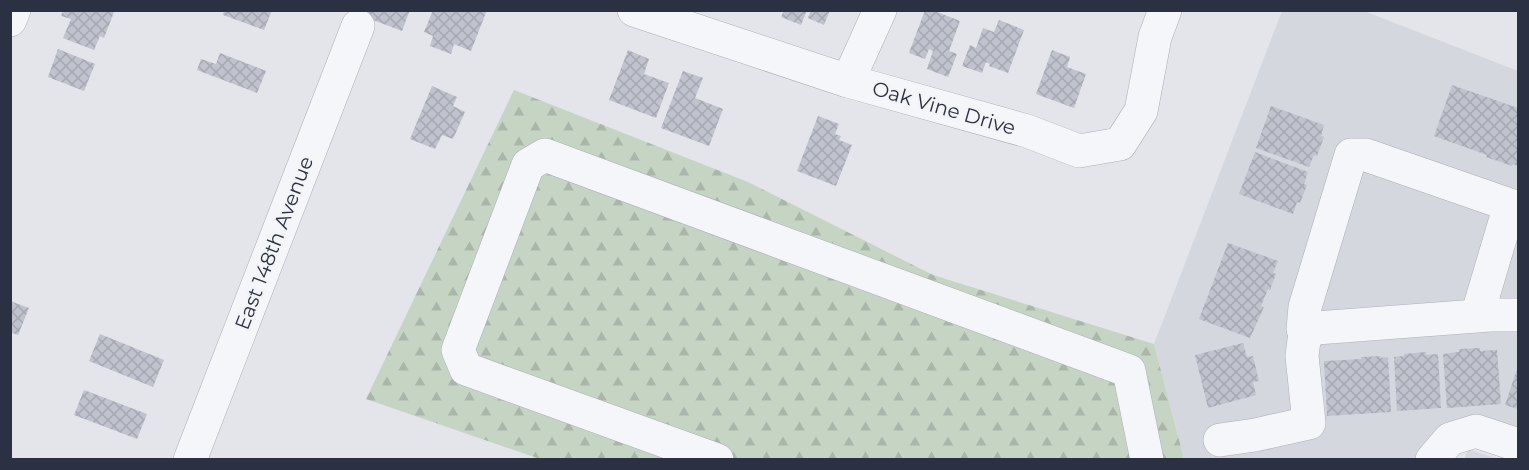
<svg xmlns="http://www.w3.org/2000/svg" width="1529" height="470" viewBox="0 0 1529 470" font-family="Montserrat,sans-serif">
<defs>
<pattern id="forest-firs" width="22" height="20" patternUnits="userSpaceOnUse" patternTransform="scale(1.5)"><rect width="22" height="20" fill="#c6d4c4"/><path d="M5 1l3.5 6h-7zM16 11l3.5 6h-7z" fill="#aab6aa"/></pattern>
<pattern id="building-cross-hatch" width="8" height="8" patternUnits="userSpaceOnUse" patternTransform="scale(1.5)"><rect width="8" height="8" fill="#c0c3cd"/><path d="M0 0l8 8M0 8l8-8" fill="none" stroke="#a5a8b1"/></pattern>
</defs>
<rect width="100%" height="100%" fill="#e3e5ea"/>
<g fill="#d5d7df">
<path d="M1282,11H1364L1518,71V457L1471,440L1452,459H1184L1154,344Z"/>
<path d="M1468,449L1498,459L1464,460Z"/>
</g>
<path fill="url(#forest-firs)" d="M514,90L748,182L933,275L1154,344L1184,459H540L366,399Z"/>
<g fill="url(#building-cross-hatch)">
<path d="M63,10H111L114,12L104,38L100,36L94,50L63,38L71,19L61,16Z"/>
<path d="M224,10H272L264,30L223,15Z"/>
<path d="M367,10H410L402,31L365,17Z"/>
<path d="M433,10H487L471,51L454,44L451,54L430,46L433,36L424,32Z"/>
<path d="M784,10H807L801,25L781,17Z"/>
<path d="M811,10H830L824,25L808,18Z"/>
<path d="M925,10H932L960,21L949,51L957,54L948,77L927,69L933,51L929,49L925,59L909,53Z"/>
<path d="M999,20L1024,30L1008,73L989,66L990,64L986,62L982,73L962,66L970,45L976,48L983,28L994,32Z"/>
<path d="M58,49L95,64L84,91L48,77Z"/>
<path d="M628,50L649,59L644,74L669,83L656,118L609,100Z"/>
<path d="M1052,50L1070,57L1067,67L1086,74L1074,108L1036,94Z"/>
<path d="M220,53L266,71L257,93L197,70L201,59L216,64Z"/>
<path d="M683,71L703,78L695,98L723,109L709,146L661,128Z"/>
<path d="M1452,85L1518,108V166L1513,164L1512,166L1486,157L1487,155L1434,136Z"/>
<path d="M432,86L457,97L453,106L465,112L453,139L442,135L435,149L410,139Z"/>
<path d="M1271,106L1324,125L1321,136L1324,137L1317,156L1314,155L1309,167L1256,148Z"/>
<path d="M818,116L839,124L835,134L841,136L839,140L852,145L836,186L797,171Z"/>
<path d="M1255,152L1308,172L1304,184L1307,185L1300,203L1297,202L1293,214L1239,194Z"/>
<path d="M1228,243L1278,261L1273,273L1276,274L1270,290L1268,289L1261,306L1264,307L1250,338L1199,319Z"/>
<path d="M10,301L29,308L18,335L10,332Z"/>
<path d="M100,334L164,360L153,387L89,361Z"/>
<path d="M1243,343L1247,357L1253,356L1259,381L1253,382L1256,395L1208,408L1195,355Z"/>
<path d="M1480,348V351L1497,350L1501,404L1447,408L1443,354L1459,352V349Z"/>
<path d="M1426,352V355L1438,354L1441,408L1397,411L1394,357L1404,356V354Z"/>
<path d="M1381,356L1380,358L1388,357L1391,412L1327,416L1324,361L1361,359V357Z"/>
<path d="M1518,366V409L1505,405Z"/>
<path d="M84,390L147,414L137,439L74,415Z"/>
</g>
<g fill="none" stroke-linecap="round" stroke-linejoin="round">
<g stroke="#acafb8" stroke-width="34">
<g id="minor">
<path d="M634,10L848,81L1027,131L1079,151L1120,144L1141,111L1155,37L1165,10"/>
<path d="M10,20L14,10"/>
<path d="M848,81L880,10"/>
<path d="M1477,316L1510,205L1366,155H1351L1305,307L1303,329L1490,315H1518"/>
<path d="M1220,440L1255,435L1309,423L1302,356L1304,340L1311,329"/>
<path d="M190,460L358,26"/>
<path d="M717,460L466,369L458,350L528,165L545,155L1129,371L1147,460"/>
<path d="M1432,460L1450,439L1476,431L1518,445"/>
</g>
</g>
<use href="#minor" stroke="#f5f6f9" stroke-width="33"/>
</g>
<g text-anchor="middle" dominant-baseline="central" stroke-width="4.5" stroke-linejoin="round" paint-order="stroke">
<g font-size="20" fill="#2b3042" stroke="#f2f4f8">
<text transform="translate(944 108) rotate(16)">Oak Vine Drive</text>
<text transform="translate(274 243) rotate(-69)">East 148th Avenue</text>
</g>
</g>
<rect width="1529" height="470" fill="none" stroke="#2b3042" stroke-width="24"/>
</svg>
